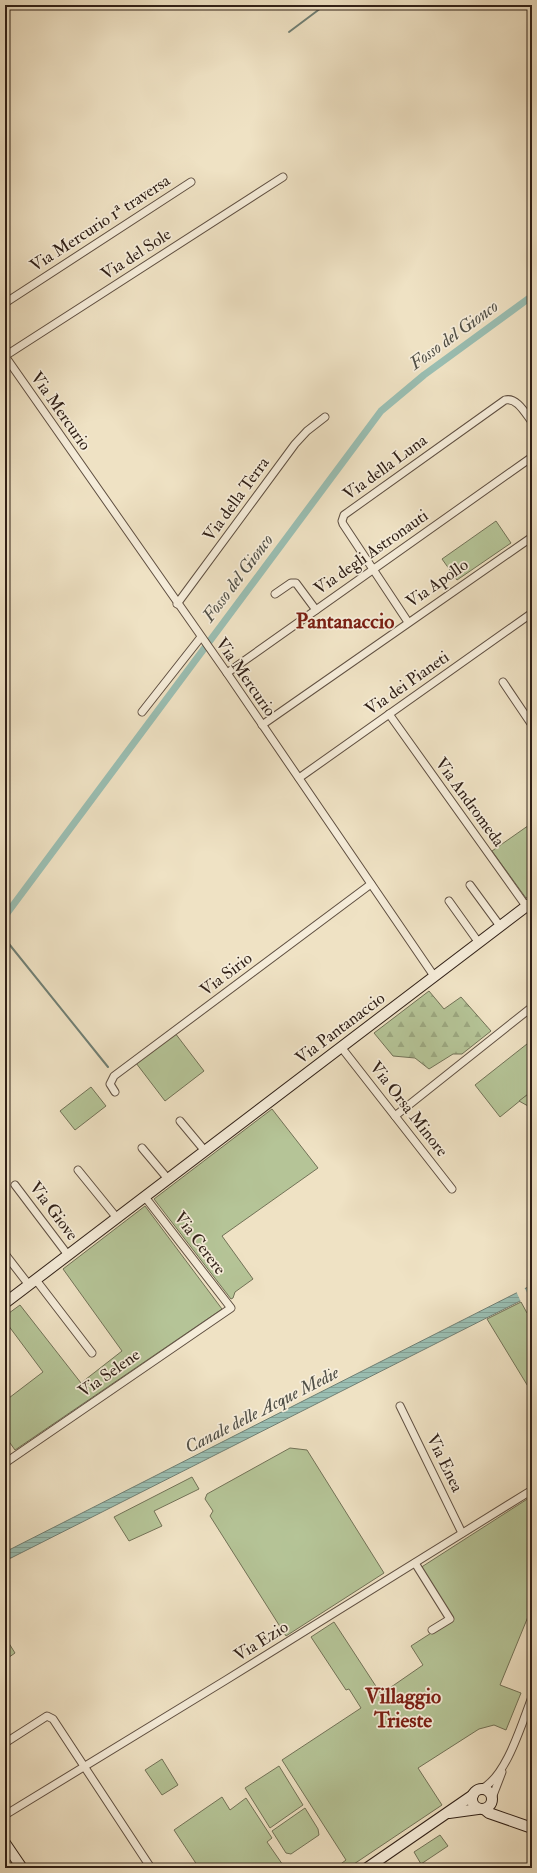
<svg xmlns="http://www.w3.org/2000/svg" width="537" height="1873" viewBox="0 0 537 1873" font-family="'IM FELL Double Pica',serif">
<defs>
<pattern id="forest-firs" width="22" height="20" patternUnits="userSpaceOnUse"><rect width="22" height="20" fill="#b5c497"/><path d="M5 1l3.5 6h-7zM16 11l3.5 6h-7z" fill="#9ca881"/></pattern>
<pattern id="water-rules" width="6" height="5" patternUnits="userSpaceOnUse"><rect width="6" height="5" fill="#9abeb2"/><path d="M0 2.5h6" fill="none" stroke="#85a398"/></pattern>
</defs>
<rect width="100%" height="100%" fill="#efe2c4"/>
<filter id="stains"><feTurbulence type="fractalNoise" baseFrequency=".005" numOctaves="4"/><feColorMatrix values="0 0 0 0 .2 0 0 0 0 .09 0 0 0 0 .02 0 0 0 .5 -.17"/></filter>
<radialGradient id="worn" r=".72"><stop offset=".6" stop-color="#630" stop-opacity="0"/><stop offset="1" stop-color="#630" stop-opacity=".3"/></radialGradient>
<g fill="#b5c497" stroke="#727257">
<path d="M496,521L511,543L457,580L442,559Z"/>
<path d="M532,823V893L526,898L492,851Z"/>
<path d="M175,1033L204,1071L165,1101L136,1063Z"/>
<path d="M532,1040V1091L500,1117L475,1085Z"/>
<path d="M91,1087L106,1106L75,1130L60,1111Z"/>
<path d="M272,1109L318,1168L222,1236L253,1279L235,1292L233,1298L231,1299L154,1199Z"/>
<path d="M145,1206L222,1309L15,1450L5,1436V1401L43,1372L5,1321V1316L20,1305L81,1383L122,1351L63,1269Z"/>
<path d="M521,1302L527,1313L532,1311V1393L487,1319Z"/>
<path d="M290,1448L307,1450L384,1573L286,1636L210,1516L213,1511L205,1499L207,1494Z"/>
<path d="M192,1477L199,1489L154,1511L162,1526L129,1541L114,1517Z"/>
<path d="M532,1496V1607L500,1685L521,1693L506,1730L494,1725L479,1729L418,1768L442,1805L348,1868H339L338,1866L346,1860L282,1760L361,1708L349,1689L346,1690L311,1637L334,1622L381,1694L423,1665L411,1646L453,1619L420,1568Z"/>
<path d="M5,1637L15,1653L5,1660Z"/>
<path d="M162,1759L178,1785L162,1795L145,1770Z"/>
<path d="M279,1766L303,1805L270,1828L245,1788Z"/>
<path d="M222,1797L230,1810L246,1798L272,1838L267,1842L285,1868H199L174,1830Z"/>
<path d="M305,1808L318,1829L319,1835L291,1854L286,1853L272,1831Z"/>
<path d="M440,1835L448,1846L421,1864L414,1852Z"/>
</g>
<g fill="url(#forest-firs)" stroke="#727257">
<path d="M429,991L444,1009L461,997L491,1031L462,1054H453L429,1069L415,1058L393,1056L374,1033Z"/>
<path d="M532,1091V1111L528,1106L519,1101Z"/>
</g>
<path fill="url(#water-rules)" stroke="#707f74" d="M532,1285V1295L5,1561V1552Z"/>
<path fill="#efe2c4" d="M524,1287L530,1298L521,1302L516,1291Z"/>
<g fill="none" stroke-linecap="round" stroke-linejoin="round">
<g stroke="#707f74" stroke-width="2">
<path d="M289,32L325,5"/>
<path d="M5,939L108,1067"/>
</g>
<path stroke="#9abeb2" stroke-width="7" d="M5,916L381,411L424,375L532,296"/>
<g stroke="#605042" stroke-width="9">
<g id="street">
<path d="M5,303L191,182"/>
<path d="M5,356L227,673L434,976"/>
<path d="M5,356L283,177"/>
<path d="M275,594L291,583H296L316,610"/>
<path d="M177,604L295,444L307,431L325,417"/>
<path d="M408,622L343,524L342,521L344,515L505,400C517,397 525,413 532,422"/>
<path d="M227,673L532,457"/>
<path d="M503,682L532,725"/>
<path d="M142,712L201,637"/>
<path d="M389,714L526,906"/>
<path d="M262,725L532,537"/>
<path d="M299,778L532,613"/>
<path d="M470,885L500,926"/>
<path d="M449,901L479,943"/>
<path d="M341,1047L452,1189"/>
<path d="M115,1092L110,1084L114,1076L371,884"/>
<path d="M395,1116L532,1007"/>
<path d="M180,1121L205,1151"/>
<path d="M142,1148L168,1179"/>
<path d="M78,1170L117,1218"/>
<path d="M15,1185L68,1255"/>
<path d="M5,1254L29,1285"/>
<path d="M36,1280L92,1353"/>
<path d="M400,1406L462,1533"/>
<path d="M5,1463L231,1308L145,1197"/>
<path d="M415,1563L450,1619L432,1630"/>
<path d="M5,1743L47,1716L53,1719L151,1868"/>
<path d="M481,1789C506,1778 522,1723 532,1697"/>
<path d="M492,1798L502,1772"/>
<path d="M5,1815L226,1680L532,1490"/>
</g>
</g>
<g stroke="#302017" stroke-width="12">
<g id="secondary">
<path d="M5,1303L532,902"/>
<circle cx="482" cy="1799" r="10"/>
<path d="M484,1809L489,1813L532,1828"/>
<path d="M449,1813L478,1809"/>
<path d="M5,1843L22,1868"/>
<path d="M367,1868L473,1795"/>
</g>
</g>
<use href="#street" stroke="#f5ecd9" stroke-width="7"/>
<use href="#secondary" stroke="#f5ecd9" stroke-width="10"/>
</g>
<g text-anchor="middle" dominant-baseline="central" stroke-width="3.5" stroke-linejoin="round" paint-order="stroke">
<g font-size="17" fill="#302017" stroke="#f5ecd9">
<text transform="translate(100 223) rotate(-33)">Via Mercurio 1ª traversa</text>
<text transform="translate(136 254) rotate(-33)">Via del Sole</text>
<text transform="translate(61 411) rotate(55)">Via Mercurio</text>
<text transform="translate(385 467) rotate(-36)">Via della Luna</text>
<text transform="translate(236 499) rotate(-54)">Via della Terra</text>
<text transform="translate(371 552) rotate(-35)">Via degli Astronauti</text>
<text transform="translate(437 583) rotate(-35)">Via Apollo</text>
<text transform="translate(246 677) rotate(55)">Via Mercurio</text>
<text transform="translate(407 683) rotate(-35)">Via dei Pianeti</text>
<text transform="translate(470 802) rotate(54)">Via Andromeda</text>
<text transform="translate(226 974) rotate(-37)">Via Sirio</text>
<text transform="translate(340 1028) rotate(-37)">Via Pantanaccio</text>
<text transform="translate(409 1109) rotate(52)">Via Orsa Minore</text>
<text transform="translate(54 1211) rotate(53)">Via Giove</text>
<text transform="translate(200 1243) rotate(53)">Via Cerere</text>
<text transform="translate(109 1373) rotate(-35)">Via Selene</text>
<text transform="translate(445 1463) rotate(64)">Via Enea</text>
<text transform="translate(261 1641) rotate(-32)">Via Ezio</text>
</g>
<g font-size="18" font-style="italic" fill="#504f46" stroke="#f5ecd9">
<text transform="translate(454 335) rotate(-36)">Fosso del Gionco</text>
<text transform="translate(238 578) rotate(-53)">Fosso del Gionco</text>
<text transform="translate(262 1410) rotate(-27)">Canale delle Acque Medie</text>
</g>
<g font-size="21" font-weight="bold" fill="#7a1f14" stroke="#f5ecd9">
<text x="345" y="621">Pantanaccio</text>
<text x="403" y="1696">Villaggio<tspan x="403" dy="24">Trieste</tspan></text>
</g>
</g>
<rect width="537" height="1873" fill="none" stroke="#efe2c4" stroke-width="20"/>
<rect x="6" y="6" width="525" height="1861" fill="none" stroke="#302017" stroke-width="2"/>
<rect x="10" y="10" width="517" height="1853" fill="none" stroke="#302017"/>
<rect width="100%" height="100%" filter="url(#stains)"/>
<rect width="100%" height="100%" fill="url(#worn)"/>
</svg>
